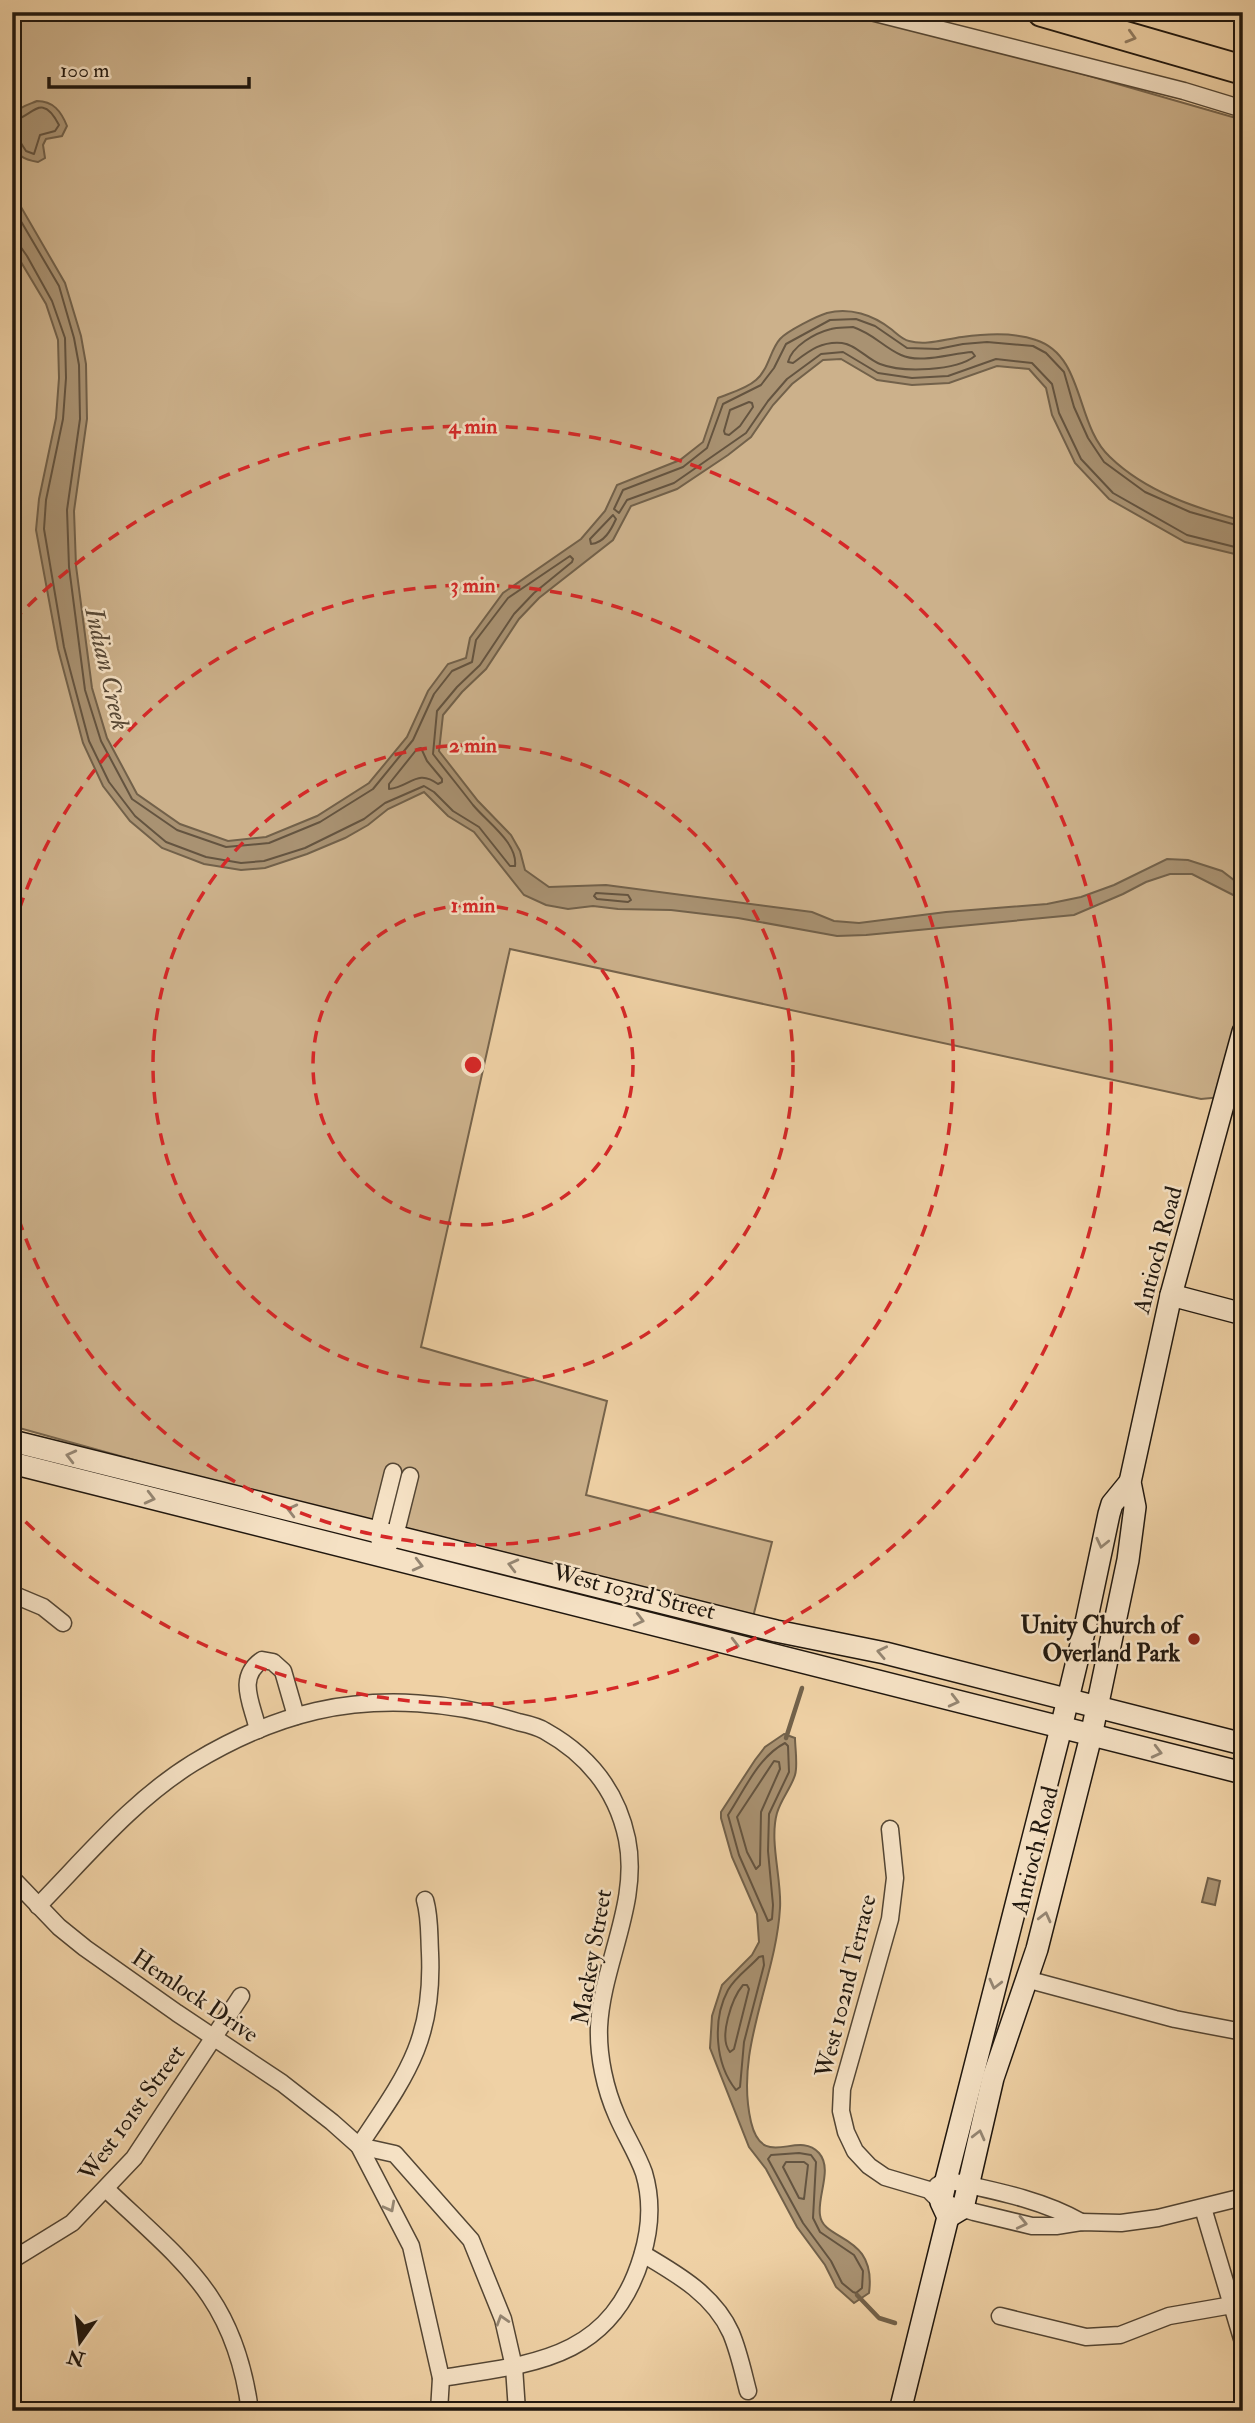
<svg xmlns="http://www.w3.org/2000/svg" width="1255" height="2423" viewBox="0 0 1255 2423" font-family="'IM FELL Double Pica',serif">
<rect width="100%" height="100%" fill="#efd1a5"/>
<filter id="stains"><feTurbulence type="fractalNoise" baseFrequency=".00286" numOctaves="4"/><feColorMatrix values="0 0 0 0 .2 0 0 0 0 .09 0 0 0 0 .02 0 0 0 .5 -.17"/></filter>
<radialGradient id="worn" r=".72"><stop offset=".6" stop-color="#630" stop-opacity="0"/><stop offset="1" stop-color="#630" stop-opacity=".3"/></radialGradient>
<path fill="#ccb18b" stroke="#76644c" stroke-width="2" d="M12,12H415L439,19L441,12H840L1055,66L1243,120V1095L1201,1099L510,949L421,1347L607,1401L586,1495L772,1542L753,1617L199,1478L12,1426Z"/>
<g fill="#a99272" stroke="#72614a" stroke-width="2">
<path d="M37,101C53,101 61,111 67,126L62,136L46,139L43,145L45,158L38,162C32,161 26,160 21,156C12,147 9,122 16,112C21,106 30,104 37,101Z"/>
<path d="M12,195L17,200L65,283L81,336L86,364L87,419L74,511L76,566L92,688L107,738L137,794L180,824L228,841L266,837L317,816L369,783L407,737L428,691L448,664L466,658L470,638L503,593L581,539L605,511L617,485L680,460L703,442L718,398C730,393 746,389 756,380C769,369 770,350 780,339C787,331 817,316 827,313C850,307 873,315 891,329C896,333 903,340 909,341C926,346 945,339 962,337C984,334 1014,332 1036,340C1085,356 1075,425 1110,457C1146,492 1196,508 1243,521V556L1185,542L1109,499L1075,463L1052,415L1046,388L1029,369L997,366L949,383L912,385L877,380L841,359L823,360L792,384L773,405L751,437L728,455L677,489L631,506L613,540L539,598L519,619L486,669L462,692L443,715L439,751L478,801L511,835L520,851L525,870L549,887L606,885L812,912L834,921L859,923L946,912L1047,904L1081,897L1114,885L1167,859L1188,860L1222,871L1243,887V900L1192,874H1170L1146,882L1123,894L1074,915L866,935L837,936L738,918L671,910L618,909L593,906L568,909L546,905L524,895L474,832L448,816L424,792L388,809L368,825L345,838L307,854L265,868L241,870L204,864L162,848L130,821L103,786L83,743L58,649L36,530L39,499L56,418L59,378L58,340L46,304L12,247Z"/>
<path d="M784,1734L795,1738C795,1748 798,1765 795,1775C791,1788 781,1799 777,1813C769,1841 782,1880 780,1908C776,1980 734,2049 751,2122C763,2172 797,2129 819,2153C833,2169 817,2196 820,2215C823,2242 877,2233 869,2293L854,2303L836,2287L825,2265L797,2227L766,2169L749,2147L710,2048L712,2016L722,1985L752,1955L759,1942L757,1914L732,1857L721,1818V1812L755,1760L765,1747Z"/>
<path d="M1208,1878L1220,1881L1215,1905L1202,1902Z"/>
</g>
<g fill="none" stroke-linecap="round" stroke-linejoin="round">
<g stroke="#645440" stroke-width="2">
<path d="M12,121C32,118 41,90 59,125L55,131L40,135L34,154L26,151L19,140L12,138"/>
<path d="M12,206L59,286L74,338L79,365L80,419L67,510L69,567L85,690L101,741L132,799L177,830L226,847L269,843L320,822L373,789L413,740L434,694L452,671L472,662L476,640L508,598L570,556L573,559L572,562L534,593L514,614L480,665L457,687L437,711L433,754C446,771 460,788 473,805C487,822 518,843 515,866H510L479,827L453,811L434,792L424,786L385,803L364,819L305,848L264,861L241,863L206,857L166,842L135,816L109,782L89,741L64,647L44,529L46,500L63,419L66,378L65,338L52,301L27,256L20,246L12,244"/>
<path d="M853,327C874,334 883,347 901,355C920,364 952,353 972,352L975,356C956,371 903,373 880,364C867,359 855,344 842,343C821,341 809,351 793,363L788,362C792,346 815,333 831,329C838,327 846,328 853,327Z"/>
<path d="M749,402L752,403L753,407L740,426L729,435L725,434L724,431L730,410Z"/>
<path d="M613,515L616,519C611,530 604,543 591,544L590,539Z"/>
<path d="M1243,527L1190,512L1145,492L1104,462L1088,438L1074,407L1064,372L1046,353L1033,346L987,342L963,344L938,349L907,348L875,326L856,319L830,320L786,344L774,368L761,385L723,404L707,448L683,467L623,490L614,509L619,513L627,500L674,483L746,433L768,401L787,379L821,354L843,352L878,373L912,378L948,376L996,359L1032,363L1052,384L1059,413L1081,459L1113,493L1187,535L1243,549"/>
<path d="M421,748L427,761L442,779V782L438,784C417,768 410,787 389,789V784L417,749Z"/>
<path d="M596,893L628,895L631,900L628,902L597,899L594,896Z"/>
<path d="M785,1743L788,1746L789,1772L769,1814L768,1851L773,1905L772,1919L768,1921L739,1855L728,1815C744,1791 758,1757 785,1743Z"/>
<path d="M774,1761L779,1762L780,1769L761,1812L760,1865L756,1869L747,1852L737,1817Z"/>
<path d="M763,1956L764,1965L744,2042L740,2087L736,2090C715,2064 712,2020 728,1990C735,1977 749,1968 759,1957Z"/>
<path d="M743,1985H747L749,1989L734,2049L730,2052C718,2038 732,1998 743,1985Z"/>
<path d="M799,2153L811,2155L816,2162L813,2218L820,2232L854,2255L863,2271L862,2288L856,2293L853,2292L842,2283L831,2261L803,2223L768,2159L771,2155Z"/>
<path d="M786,2162H804L808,2165L804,2199L799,2198L783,2167Z"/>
</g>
<g stroke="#72614a" stroke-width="4.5">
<path d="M786,1738L802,1688"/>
<path d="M857,2295L879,2318L895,2323"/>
</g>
<g stroke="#544634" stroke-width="19">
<g id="street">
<path d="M871,12L1184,91L1243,109"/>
<path d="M380,1543L378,1532L393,1472"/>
<path d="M382,1555L395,1536L410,1476"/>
<path d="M12,1594L43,1607L63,1623"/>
<path d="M258,1730C252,1703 236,1678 262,1660L273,1662L283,1671L296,1716"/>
<path d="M890,1829L895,1878L890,1919L842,2089L841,2111L846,2132L855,2151L869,2166L885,2177L929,2190L941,2202L974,2212L1032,2226H1056L1081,2222L1121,2223L1158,2218L1243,2197"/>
<path d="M12,1878L59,1927L85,1948L177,2013L282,2083L332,2122L359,2146L411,2246L441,2378L439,2411"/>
<path d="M38,1906C87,1856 133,1800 193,1763C231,1740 273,1721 316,1711C382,1696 454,1702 518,1722C527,1724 537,1726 545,1731C588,1755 617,1791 627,1839C640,1903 602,1964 599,2027C598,2056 605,2089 617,2116C625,2135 637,2153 644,2173C652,2200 650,2230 642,2256C611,2360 532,2364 441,2378"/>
<path d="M1026,1979L1175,2019L1243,2032"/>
<path d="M359,2146L395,2154L471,2240L503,2319L514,2367L517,2411"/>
<path d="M359,2146C405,2077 434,2041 430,1953C429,1935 430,1917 425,1900"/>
<path d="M937,2186L946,2180C991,2190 1041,2199 1081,2222"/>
<path d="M106,2189C184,2263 235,2297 250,2411"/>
<path d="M1203,2208L1243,2342"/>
<path d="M643,2254C677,2274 714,2295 731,2333C739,2352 743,2372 748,2391"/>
<path d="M12,2260L72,2223L134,2158L241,1996"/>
<path d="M1000,2316L1086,2337L1120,2335L1169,2316L1232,2305"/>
</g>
</g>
<g stroke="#20170e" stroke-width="24">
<g id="secondary">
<path d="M1171,1295L1243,1314"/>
<path d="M12,1441L776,1631L885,1653L1243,1744"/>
<path d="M12,1463L1243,1773"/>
<path d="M948,2217L963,2208L993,2078L1037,1949L1091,1736L1128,1560L1135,1507L1130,1482L1171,1295L1243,1032"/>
<path d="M900,2411L948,2217L941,2202L946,2180L1061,1728L1084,1632L1109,1514L1112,1504L1130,1482"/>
</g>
</g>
<g stroke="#20170e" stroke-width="32">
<path id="highway" d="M1042,12L1243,70"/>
</g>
<use href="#street" stroke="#f5e1c4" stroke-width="16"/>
<use href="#secondary" stroke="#f5e1c4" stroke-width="21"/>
<use href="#highway" stroke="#efd1a5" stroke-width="28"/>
</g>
<defs><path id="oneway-chevron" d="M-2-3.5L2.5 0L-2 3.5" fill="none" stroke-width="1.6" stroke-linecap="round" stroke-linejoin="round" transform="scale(1.75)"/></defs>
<use stroke="#927d61" href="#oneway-chevron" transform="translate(1131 37) rotate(16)"/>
<g stroke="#958672">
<use href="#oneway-chevron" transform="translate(71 1456) rotate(-166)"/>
<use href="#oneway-chevron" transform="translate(150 1498) rotate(14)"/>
<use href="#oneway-chevron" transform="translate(292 1510) rotate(-166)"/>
<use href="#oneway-chevron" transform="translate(1102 1543) rotate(103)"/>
<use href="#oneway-chevron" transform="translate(418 1565) rotate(14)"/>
<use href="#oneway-chevron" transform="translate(513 1565) rotate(-166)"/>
<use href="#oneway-chevron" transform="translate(639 1620) rotate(14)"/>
<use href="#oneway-chevron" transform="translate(734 1645) rotate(14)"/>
<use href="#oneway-chevron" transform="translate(882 1652) rotate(-168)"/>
<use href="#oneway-chevron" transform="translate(954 1701) rotate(14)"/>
<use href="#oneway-chevron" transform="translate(1157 1752) rotate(14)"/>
<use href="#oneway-chevron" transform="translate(1045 1917) rotate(-76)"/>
<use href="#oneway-chevron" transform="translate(995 1984) rotate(104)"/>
<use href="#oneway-chevron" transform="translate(979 2135) rotate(-76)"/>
<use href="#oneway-chevron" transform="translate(390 2207) rotate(62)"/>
<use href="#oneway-chevron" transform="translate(1022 2223) rotate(13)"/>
<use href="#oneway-chevron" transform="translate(502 2320) rotate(-107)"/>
</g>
<g fill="none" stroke="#d62828" stroke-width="3.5" stroke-dasharray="12 9">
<circle cx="473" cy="1065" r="160"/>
<circle cx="473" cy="1065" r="320"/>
<path d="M13 929A480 480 0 1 1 13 1201"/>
<path d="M13 621A639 639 0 1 1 13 1509"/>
</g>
<circle fill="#8f2418" stroke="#f5e1c4" stroke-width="2.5" cx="1194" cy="1639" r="7"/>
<g text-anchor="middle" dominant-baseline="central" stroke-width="5" stroke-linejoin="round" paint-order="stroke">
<g font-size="24" fill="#20170e" stroke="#f5e1c4">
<text transform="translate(1158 1250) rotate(-75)">Antioch Road</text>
<text transform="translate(634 1592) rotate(14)">West 103rd Street</text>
<text transform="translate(1035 1850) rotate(-76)">Antioch Road</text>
<text transform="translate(592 1957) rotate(-80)">Mackey Street</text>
<text transform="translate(846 1986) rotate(-76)">West 102nd Terrace</text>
<text transform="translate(195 1996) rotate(34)">Hemlock Drive</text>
<text transform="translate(132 2113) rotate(-54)">West 101st Street</text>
</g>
<g font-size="24" font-weight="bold" fill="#20170e" stroke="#f5e1c4" text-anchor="end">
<text x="1180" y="1625">Unity Church of<tspan x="1180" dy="28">Overland Park</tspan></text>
</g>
<g font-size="26" font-style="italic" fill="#574836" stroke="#f5e1c4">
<text transform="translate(107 669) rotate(77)">Indian Creek</text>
</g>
</g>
<circle cx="473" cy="1065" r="10" fill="#d62828" stroke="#f5e1c4" stroke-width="3.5"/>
<g font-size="21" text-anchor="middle" font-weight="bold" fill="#d62828" stroke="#f5e1c4" stroke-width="5" stroke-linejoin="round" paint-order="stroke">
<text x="473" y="433">4 min</text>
<text x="473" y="592">3 min</text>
<text x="473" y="752">2 min</text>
<text x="473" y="912">1 min</text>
</g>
<rect width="1255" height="2423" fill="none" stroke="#efd1a5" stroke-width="42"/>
<rect x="14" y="14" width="1227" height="2395" fill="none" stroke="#20170e" stroke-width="3.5"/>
<rect x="21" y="21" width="1213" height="2381" fill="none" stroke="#20170e" stroke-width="2"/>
<g transform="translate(80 2342) rotate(194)" stroke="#f5e1c4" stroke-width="5" paint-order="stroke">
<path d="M0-5L12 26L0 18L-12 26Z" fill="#20170e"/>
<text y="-10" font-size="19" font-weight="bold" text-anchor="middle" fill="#20170e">N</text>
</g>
<path d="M49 77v10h200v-10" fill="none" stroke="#20170e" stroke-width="3.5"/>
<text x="60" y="77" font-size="21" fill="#20170e" stroke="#f5e1c4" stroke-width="5" paint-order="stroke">100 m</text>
<rect width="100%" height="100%" filter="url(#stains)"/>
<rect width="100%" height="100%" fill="url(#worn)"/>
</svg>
